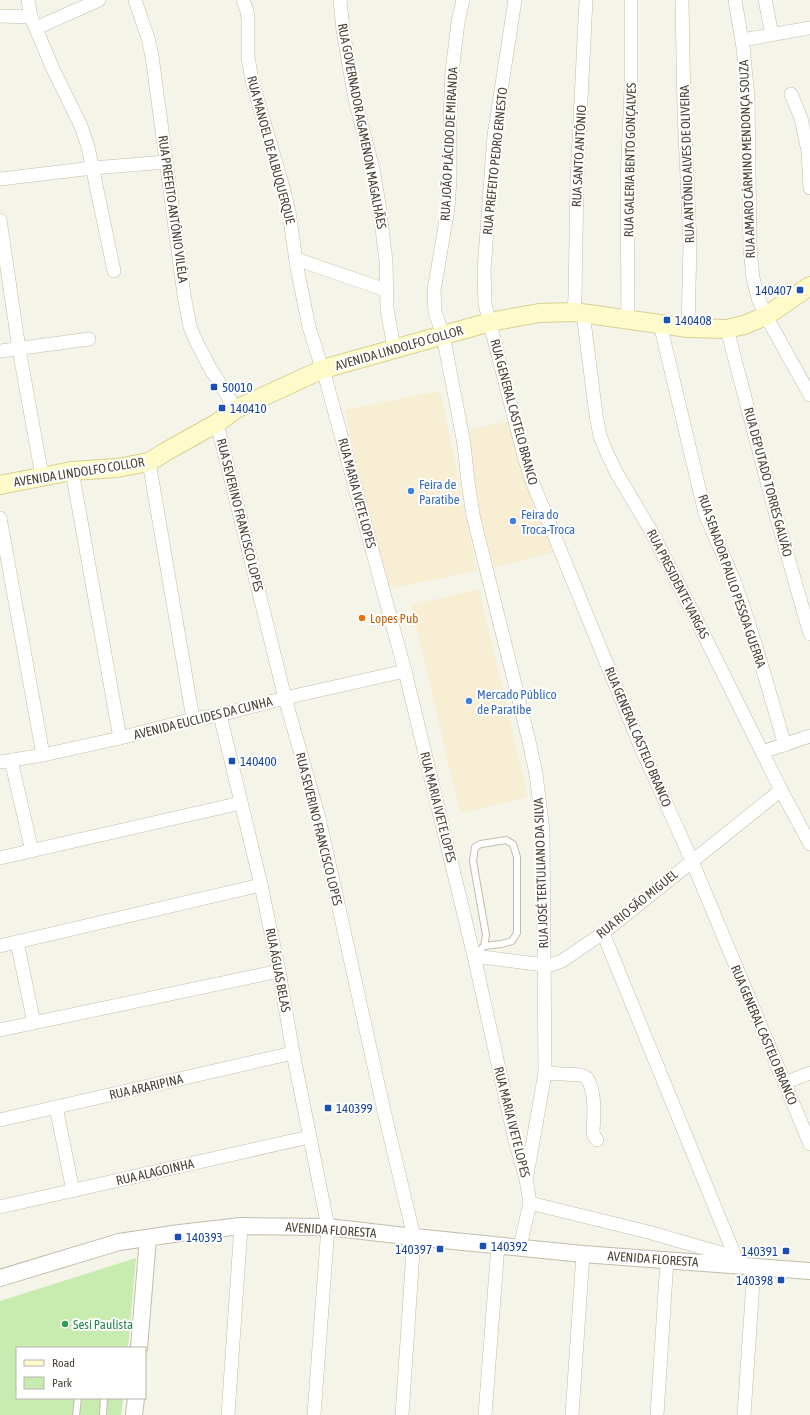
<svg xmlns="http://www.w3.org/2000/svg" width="810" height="1415" viewBox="0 0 810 1415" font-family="'Asap Condensed',sans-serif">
<rect width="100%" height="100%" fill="#f5f4e9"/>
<g fill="#f8eed3">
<path d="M434,392L441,394L477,571L382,590L345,410Z"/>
<path d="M509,421L554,552L494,568L474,490L468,430Z"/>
<path d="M479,589L528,797L460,813L411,605Z"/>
</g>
<path fill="#c8ecaf" d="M136,1258L128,1348H17V1398H123L121,1415H0V1301Z"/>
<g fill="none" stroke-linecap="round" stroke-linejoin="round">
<g stroke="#c2bdab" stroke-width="8">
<g id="service">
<path d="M475,955L484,946L501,944L512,941L517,933V857L513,844L506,840L481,844L475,847L473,861L486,935L484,946"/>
<path d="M76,1415L78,1398"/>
<path d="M103,1415L104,1398"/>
</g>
</g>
<g stroke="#c2bdab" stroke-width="14">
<g id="minor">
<path d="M28,0L31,17L53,69L81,126L88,147L114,271"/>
<path d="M135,0L148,38L152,56L184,295L190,327L197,343L210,368L236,409"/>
<path d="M243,0L247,11L248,19V57L252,81L283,187L289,212L297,268L309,327L320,362L323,369L405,671L474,956L514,1136L526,1179L530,1203L520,1247"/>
<path d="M340,0L343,30L351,77L356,103L373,169L379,204L386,261L387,309L394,348"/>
<path d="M463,0L458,22L452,72L450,117V178L448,208L434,291L435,312L443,335L464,444L468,482L473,515L529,741L536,774L543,831L545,1073L527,1175"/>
<path d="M515,0L494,136L484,270L485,304L524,456L532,481L642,750L692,861L810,1144"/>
<path d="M682,0L684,111L690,243L688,328"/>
<path d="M735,0L743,47L748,98L750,248L753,278L758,298L766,316L810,395"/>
<path d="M765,0L772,34"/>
<path d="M0,16L31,17"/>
<path d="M36,28L99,0"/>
<path d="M742,40L810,28"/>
<path d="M791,94L801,118L808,151L810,188"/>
<path d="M0,179L93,168L166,162"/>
<path d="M0,220L19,349L42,476"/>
<path d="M296,259L386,290"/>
<path d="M574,312L575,297L577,179L586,0"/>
<path d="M583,313L596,415L600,436L607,453L616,472L651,531L693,613L781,790L810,844"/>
<path d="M628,320L627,179L631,90V0"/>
<path d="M660,324L705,513C714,538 727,561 736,586C755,638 769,692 785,745"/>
<path d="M727,329L774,508L810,634"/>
<path d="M0,351L89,339"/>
<path d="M217,423L285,698L319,818L384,1111L414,1237L402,1415"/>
<path d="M149,462L193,719"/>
<path d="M72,471L120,738"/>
<path d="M0,518L43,755"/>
<path d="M220,715L261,885L279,971L293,1053L328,1227L314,1415"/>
<path d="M762,752L810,736"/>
<path d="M11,760L32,851"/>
<path d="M0,762L43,755L120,738L193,719L220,715L285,698L405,671"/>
<path d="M0,858L241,803"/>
<path d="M603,933L739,1266"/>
<path d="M17,942L34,1023"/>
<path d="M0,946L261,885"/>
<path d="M474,956L544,965H550L562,961L603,933L781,790"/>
<path d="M0,1030L279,971"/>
<path d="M545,1073L581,1075L587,1078C596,1092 594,1116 593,1132L594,1136L597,1140"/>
<path d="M784,1083L810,1073"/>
<path d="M56,1107L73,1191"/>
<path d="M0,1120L293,1053"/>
<path d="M530,1203L648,1232L735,1257"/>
<path d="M0,1207L309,1137"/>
<path d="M228,1415L241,1226"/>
<path d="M485,1415L498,1245"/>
<path d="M572,1415L583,1254"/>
<path d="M657,1415L667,1260"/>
<path d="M744,1415L754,1267"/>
</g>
</g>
<g stroke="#c2bdab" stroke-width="18">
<g id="tertiary">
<path d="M0,1278L119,1242L180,1233L241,1226L328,1227L414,1237L583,1254L810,1271"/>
<path d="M139,1348L148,1238"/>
<path d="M134,1415L136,1398"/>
</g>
</g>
<g stroke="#d9d196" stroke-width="20">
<path id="secondary" d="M0,485L72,471L117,468L149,462L167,451L217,423L236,409L323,369L490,322L539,313L574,312L688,328L727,329L744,325L766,316L810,286"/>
</g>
<use href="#service" stroke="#fff" stroke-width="6"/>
<use href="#minor" stroke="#fff" stroke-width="13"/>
<use href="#tertiary" stroke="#fff" stroke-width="16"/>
<use href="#secondary" stroke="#fffac9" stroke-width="18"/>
</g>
<g fill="#1a4fb4" stroke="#fff" stroke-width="1.5">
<rect x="796" y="286" width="8" height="8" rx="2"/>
<rect x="663" y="316" width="8" height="8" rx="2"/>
<rect x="210" y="383" width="8" height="8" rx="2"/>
<rect x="218" y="404" width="8" height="8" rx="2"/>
<rect x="228" y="757" width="8" height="8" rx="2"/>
<rect x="324" y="1104" width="8" height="8" rx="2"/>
<rect x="174" y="1233" width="8" height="8" rx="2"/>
<rect x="479" y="1242" width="8" height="8" rx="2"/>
<rect x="436" y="1245" width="8" height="8" rx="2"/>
<rect x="782" y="1247" width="8" height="8" rx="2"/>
<rect x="777" y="1276" width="8" height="8" rx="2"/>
</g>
<g fill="#3f7fe0" stroke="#fff" stroke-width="1.5">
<circle cx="411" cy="491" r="4"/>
<circle cx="513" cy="521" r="4"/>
<circle cx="469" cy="701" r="4"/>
</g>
<circle fill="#e8710a" stroke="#fff" stroke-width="1.5" cx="362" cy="618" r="4"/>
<circle fill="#2e9e5b" stroke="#fff" stroke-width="1.5" cx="65" cy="1324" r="4"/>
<g text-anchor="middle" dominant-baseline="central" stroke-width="4" stroke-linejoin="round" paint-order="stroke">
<g font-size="13" fill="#4a4536" stroke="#fff">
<text transform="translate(362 126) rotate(79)">RUA GOVERNADOR AGAMENON MAGALHÃES</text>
<text transform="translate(449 144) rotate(-87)">RUA JOÃO PLÁCIDO DE MIRANDA</text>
<text transform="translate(271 150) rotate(75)">RUA MANOEL DE ALBUQUERQUE</text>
<text transform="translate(579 156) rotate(-87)">RUA SANTO ANTÔNIO</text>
<text transform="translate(747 159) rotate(-92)">RUA AMARO CÁRMINO MENDONÇA SOUZA</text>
<text transform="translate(630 160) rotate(-89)">RUA GALERIA BENTO GONÇALVES</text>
<text transform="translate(495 161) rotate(-84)">RUA PREFEITO PEDRO ERNESTO</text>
<text transform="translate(687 164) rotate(-92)">RUA ANTÔNIO ALVES DE OLIVEIRA</text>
<text transform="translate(173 209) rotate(82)">RUA PREFEITO ANTÔNIO VILÉLA</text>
<text transform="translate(399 348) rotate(-16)">AVENIDA LINDOLFO COLLOR</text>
<text transform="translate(514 412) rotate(75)">RUA GENERAL CASTELO BRANCO</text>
<text transform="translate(79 472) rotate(-9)">AVENIDA LINDOLFO COLLOR</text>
<text transform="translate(768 482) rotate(75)">RUA DEPUTADO TORRES GALVÃO</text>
<text transform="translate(357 493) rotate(75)">RUA MARIA IVETE LOPES</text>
<text transform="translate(240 515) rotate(76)">RUA SEVERINO FRANCISCO LOPES</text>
<text transform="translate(732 581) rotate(71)">RUA SENADOR PAULO PESSOA GUERRA</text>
<text transform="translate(678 584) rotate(63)">RUA PRESIDENTE VARGAS</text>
<text transform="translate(203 718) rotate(-14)">AVENIDA EUCLIDES DA CUNHA</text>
<text transform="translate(638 737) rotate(67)">RUA GENERAL CASTELO BRANCO</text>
<text transform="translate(438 807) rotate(76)">RUA MARIA IVETE LOPES</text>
<text transform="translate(319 829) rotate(76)">RUA SEVERINO FRANCISCO LOPES</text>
<text transform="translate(541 873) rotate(-92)">RUA JOSÉ TERTULIANO DA SILVA</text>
<text transform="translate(637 904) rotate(-39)">RUA RIO SÃO MIGUEL</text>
<text transform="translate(278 970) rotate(79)">RUA ÁGUAS BELAS</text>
<text transform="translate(764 1035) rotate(67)">RUA GENERAL CASTELO BRANCO</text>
<text transform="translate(146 1087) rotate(-13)">RUA ARARIPINA</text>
<text transform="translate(512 1122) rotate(76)">RUA MARIA IVETE LOPES</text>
<text transform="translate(155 1172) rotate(-13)">RUA ALAGOINHA</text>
<text transform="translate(331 1230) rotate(4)">AVENIDA FLORESTA</text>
<text transform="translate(653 1259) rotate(4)">AVENIDA FLORESTA</text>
</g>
<g font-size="13" fill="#164399" stroke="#fff" text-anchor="start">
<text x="792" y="290" text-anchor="end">140407</text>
<text x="675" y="320">140408</text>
<text x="222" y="387">50010</text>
<text x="230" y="408">140410</text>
<text x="240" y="761">140400</text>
<text x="336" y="1108">140399</text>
<text x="186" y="1237">140393</text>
<text x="491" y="1246">140392</text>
<text x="432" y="1249" text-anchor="end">140397</text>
<text x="778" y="1251" text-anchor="end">140391</text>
<text x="773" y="1280" text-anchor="end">140398</text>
</g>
<g font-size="13" fill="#366cbe" stroke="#fff" text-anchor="start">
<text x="419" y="484">Feira de<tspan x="419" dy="15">Paratibe</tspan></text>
<text x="521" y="514">Feira do<tspan x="521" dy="15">Troca-Troca</tspan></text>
<text x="477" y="694">Mercado Público<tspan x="477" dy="15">de Paratibe</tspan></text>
</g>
<g font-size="13" fill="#c56008" stroke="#fff" text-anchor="start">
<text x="370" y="618">Lopes Pub</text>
</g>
<g font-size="13" fill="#27864d" stroke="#fff" text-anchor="start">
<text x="73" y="1324">Sesi Paulista</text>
</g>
</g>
<rect x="16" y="1347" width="130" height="52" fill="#ffffff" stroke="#b7b5af"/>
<rect x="24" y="1360" width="20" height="6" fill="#fffac9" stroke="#b7b5af"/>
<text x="52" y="1367" font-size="12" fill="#4a4536">Road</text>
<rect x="24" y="1377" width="20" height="12" fill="#c8ecaf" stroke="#b7b5af"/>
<text x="52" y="1387" font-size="12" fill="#4a4536">Park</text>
</svg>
